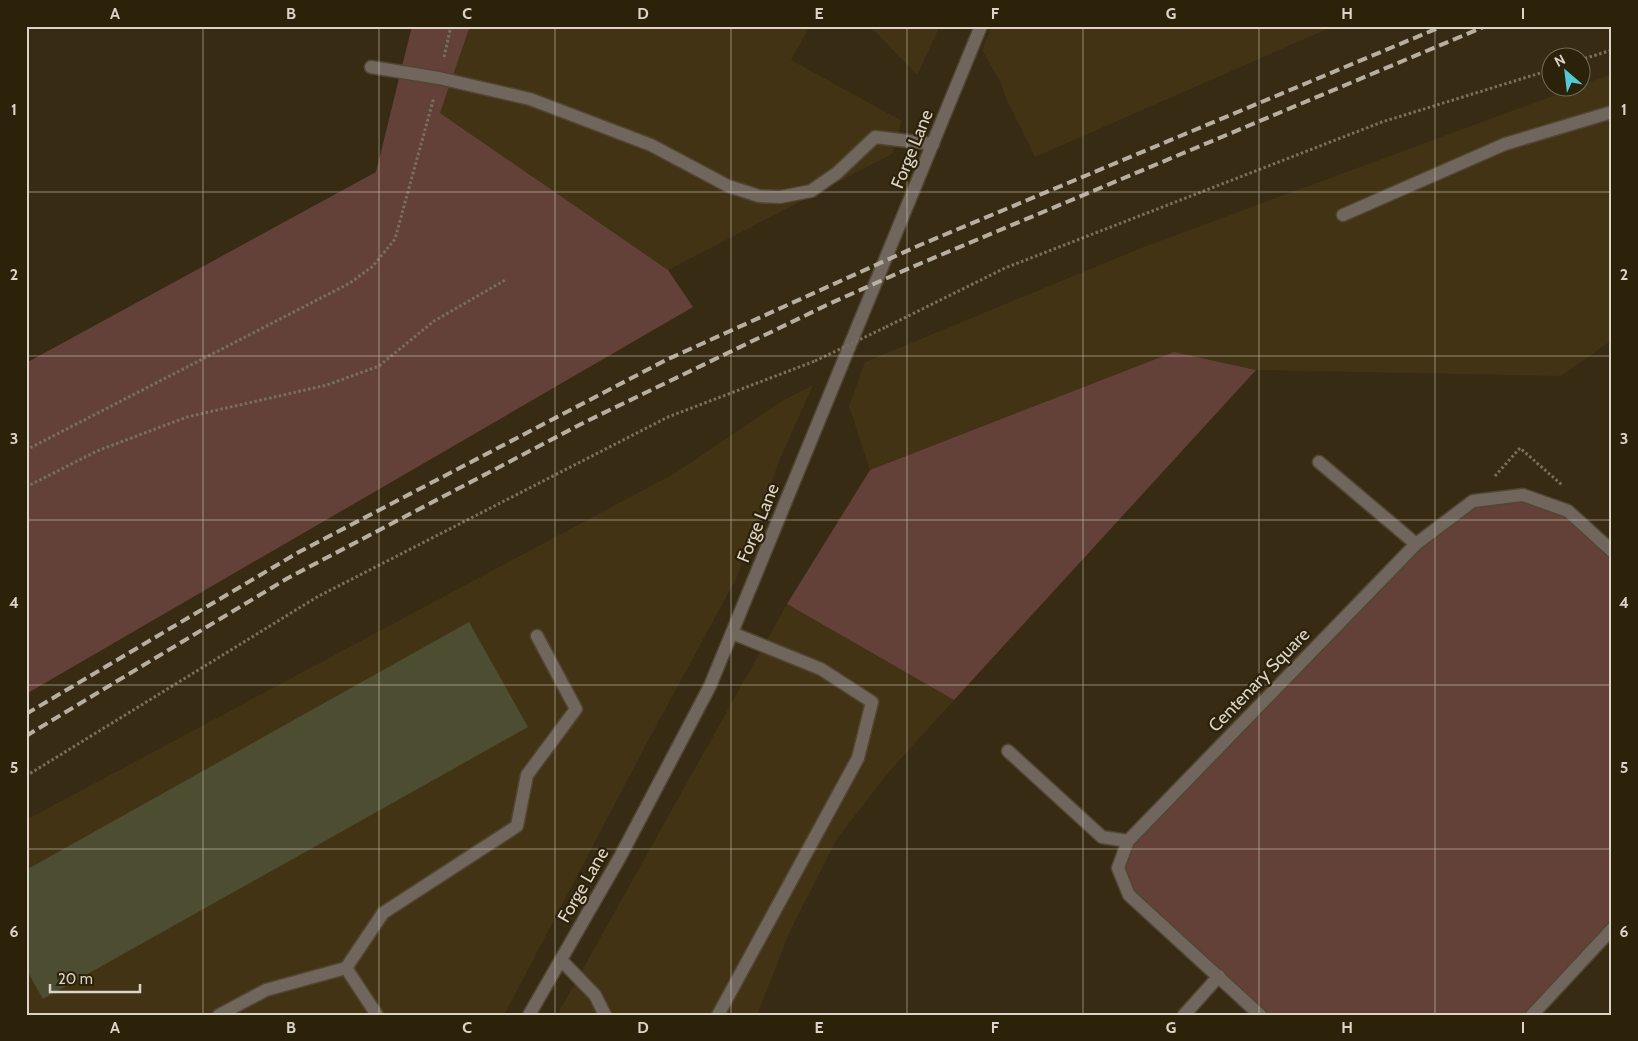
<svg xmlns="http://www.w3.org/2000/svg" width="1638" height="1041" viewBox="0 0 1638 1041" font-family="Cabin,sans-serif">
<rect width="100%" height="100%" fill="#372b13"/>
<g fill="#423314">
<path d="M470,26H810L791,60L902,121L892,154L668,270L440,113Z"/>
<path d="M870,26H940L917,75Z"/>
<path d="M992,26H1334L1035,157L1005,96L1001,83L982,50Z"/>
<path d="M1612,74V340L1561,376L1256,370L1174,352L870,470L849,406L865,362L1141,248L1574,88H1580L1581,85Z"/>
<path d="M813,385L780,459L736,579L649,739L504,1015H26V820L677,472L782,401Z"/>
<path d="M787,604L954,700L887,774L837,839L790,931L757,1015H557Z"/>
</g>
<g fill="#644138">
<path d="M412,26H470L440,113L668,270L693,307L26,694V363L376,172Z"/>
<path d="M1174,352L1256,370L954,700L787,604L870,470Z"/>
<path d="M1523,495L1568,511L1612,551V929L1532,1015H1260L1129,895L1118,868L1128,841L1416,544L1473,501Z"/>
</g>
<path fill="#4d4d32" d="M469,622L528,727L43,999L26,969V870Z"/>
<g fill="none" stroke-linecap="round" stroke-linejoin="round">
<g stroke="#514630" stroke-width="15">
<g id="minor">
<path d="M371,67L439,78L530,99L651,145L728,186L759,196L780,197L811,191L837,173L875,137L933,144"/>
<path d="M1343,215L1505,144L1612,112"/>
<path d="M1319,462L1416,544"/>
<path d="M1008,751L1102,837L1128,841"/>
<path d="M561,960L595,995L605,1015"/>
<path d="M219,1015L266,990L346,968"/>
<path d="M377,1015L346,968L383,913L517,826L527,775L576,709L537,636"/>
<path d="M529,1015L620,857L710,686L981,26"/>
<path d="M718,1015L858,758L872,702L821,669L732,633"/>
<path d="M1184,1015L1219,976"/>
<path d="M1260,1015L1129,895L1118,868L1128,841L1416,544L1473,501L1523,495L1568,511L1612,551"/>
<path d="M1532,1015L1612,929"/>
</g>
</g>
<g stroke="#7a705c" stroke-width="3" stroke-dasharray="2.5 2.5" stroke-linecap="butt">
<path d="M444,57L451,26"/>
<path d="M1580,60L1612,50"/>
<path d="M886,327L1005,268L1382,122L1550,70"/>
<path d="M26,450L350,283L373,266L395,239L434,97"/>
<path d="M1495,476L1520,448L1562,485"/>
<path d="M26,487L97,451L187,417L327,385L379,366L434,321L507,279"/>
<path d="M26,776L317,597L668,417L815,361"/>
</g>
<use href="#minor" stroke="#71665e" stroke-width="12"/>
<g stroke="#b7af9f" stroke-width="4" stroke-dasharray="10 5" stroke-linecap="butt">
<path d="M26,714L299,552L666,360L920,245L1443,26"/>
<path d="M26,736L288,578L585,422L831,303L912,267L1486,26"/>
</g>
<path stroke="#7a705c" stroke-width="3" stroke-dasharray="2.5 2.5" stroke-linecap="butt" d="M815,361L886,327"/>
</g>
<path fill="none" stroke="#dcd5c7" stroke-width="1" stroke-opacity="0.55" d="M203,26V1015M379,26V1015M555,26V1015M731,26V1015M907,26V1015M1083,26V1015M1259,26V1015M1435,26V1015M26,192H1612M26,356H1612M26,520H1612M26,685H1612M26,849H1612"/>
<g text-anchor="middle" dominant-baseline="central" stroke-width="4.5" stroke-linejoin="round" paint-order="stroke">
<g font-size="18" fill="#dcd5c7" stroke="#2c2109">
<text transform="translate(912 149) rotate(-68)">Forge Lane</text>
<text transform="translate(758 523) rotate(-68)">Forge Lane</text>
<text transform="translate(1259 680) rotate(-46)">Centenary Square</text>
<text transform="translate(583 885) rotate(-60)">Forge Lane</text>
</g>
</g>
<rect width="1638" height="1041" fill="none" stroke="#2c2109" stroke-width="55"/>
<g transform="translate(1566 72) rotate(332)"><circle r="24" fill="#2c2109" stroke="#726955"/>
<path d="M0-4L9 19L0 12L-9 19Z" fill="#51ccd5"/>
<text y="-8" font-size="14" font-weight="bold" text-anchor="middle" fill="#dcd5c7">N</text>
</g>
<path d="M50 984v8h90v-8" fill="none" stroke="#dcd5c7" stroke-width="2.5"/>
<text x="58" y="984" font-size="15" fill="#dcd5c7" stroke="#2c2109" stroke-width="4" paint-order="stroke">20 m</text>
<rect x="28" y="28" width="1582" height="986" fill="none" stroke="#dcd5c7" stroke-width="2"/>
<g font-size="16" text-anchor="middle" font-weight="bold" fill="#dcd5c7">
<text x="115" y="19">A</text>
<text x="291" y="19">B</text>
<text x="467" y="19">C</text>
<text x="643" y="19">D</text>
<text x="819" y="19">E</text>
<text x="995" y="19">F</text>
<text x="1171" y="19">G</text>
<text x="1347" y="19">H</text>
<text x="1523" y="19">I</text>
<text x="14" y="115">1</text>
<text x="1624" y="115">1</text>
<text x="14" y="280">2</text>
<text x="1624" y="280">2</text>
<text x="14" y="444">3</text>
<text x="1624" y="444">3</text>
<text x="14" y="608">4</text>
<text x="1624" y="608">4</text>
<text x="14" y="773">5</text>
<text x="1624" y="773">5</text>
<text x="14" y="937">6</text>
<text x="1624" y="937">6</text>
<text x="115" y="1033">A</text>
<text x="291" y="1033">B</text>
<text x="467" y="1033">C</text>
<text x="643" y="1033">D</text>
<text x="819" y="1033">E</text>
<text x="995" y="1033">F</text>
<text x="1171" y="1033">G</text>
<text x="1347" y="1033">H</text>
<text x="1523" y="1033">I</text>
</g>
</svg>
